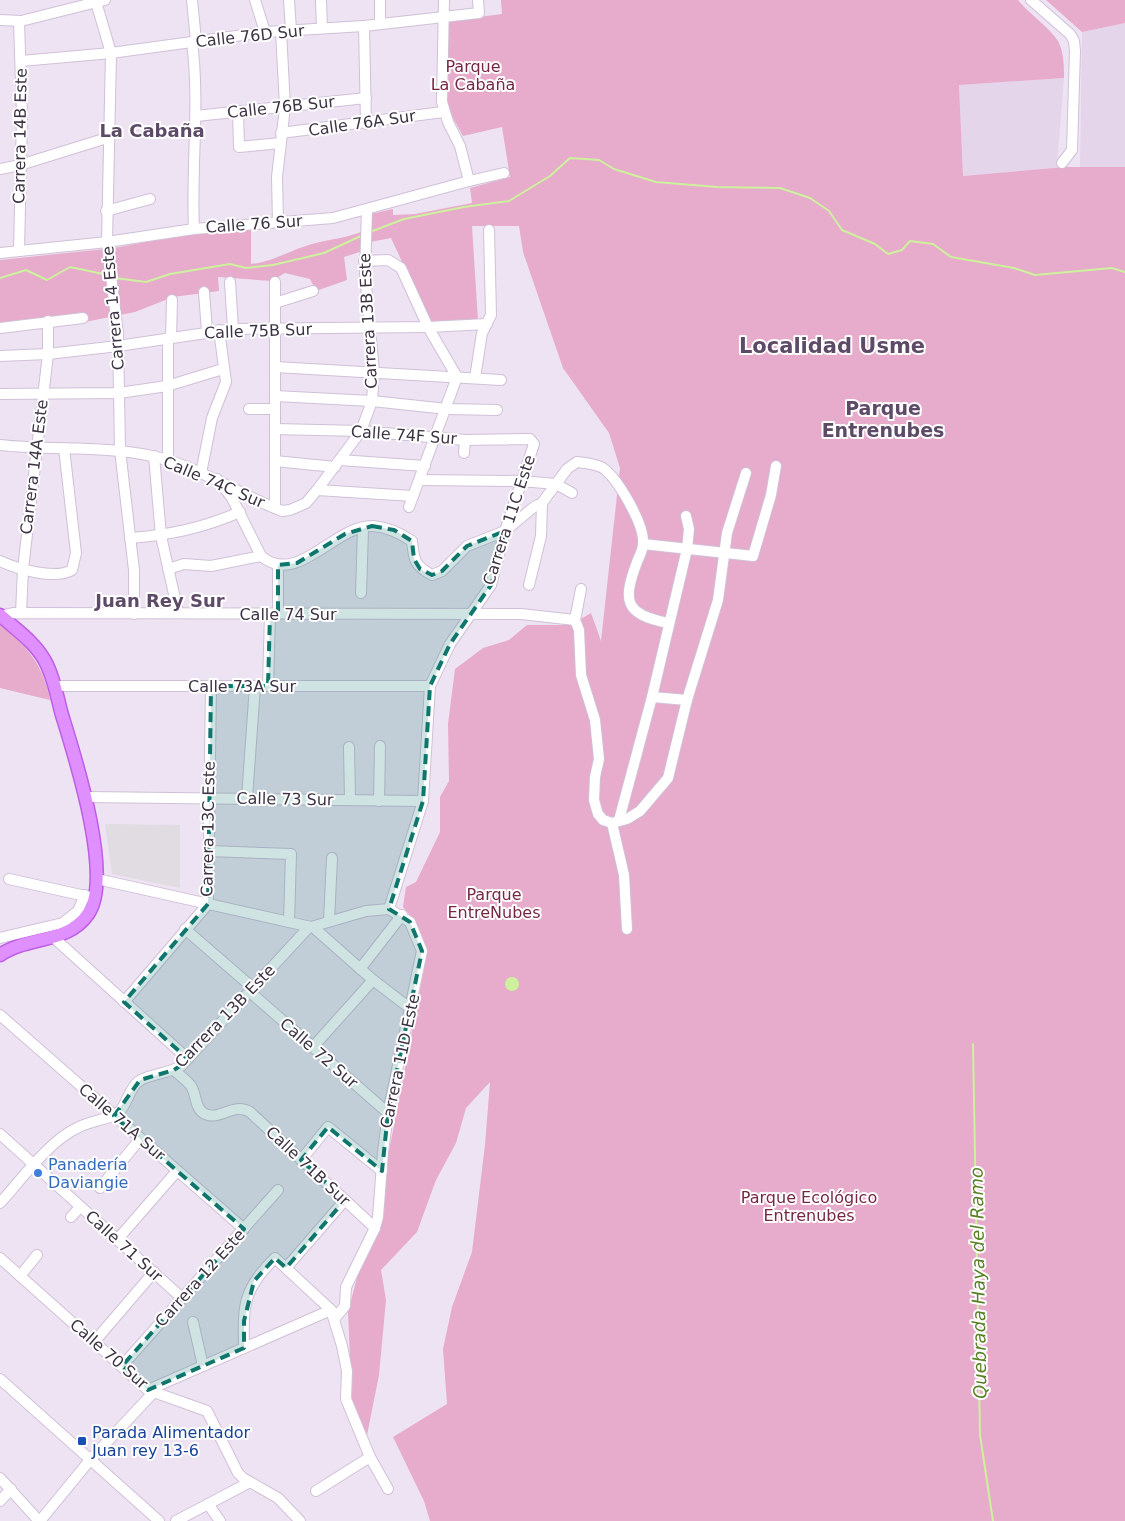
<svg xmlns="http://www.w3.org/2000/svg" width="1125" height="1521" viewBox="0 0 1125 1521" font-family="'DejaVu Sans',sans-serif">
<rect width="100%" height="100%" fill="#eee3f2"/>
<g fill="#e4d5ea">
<path d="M1125,23V167H1080L1082,32Z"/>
<path d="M1064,78L1057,164L1065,167L963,176L959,85Z"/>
</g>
<g fill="#e7abcb">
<path d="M501,0H1018C1029,14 1052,29 1059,43C1064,54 1064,67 1064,78L959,85L963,176L1065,167H1125V1521H430L424,1501L393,1437L447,1404L443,1349L452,1307L472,1252L485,1145L490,1082L466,1108L456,1143L436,1180L417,1232L381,1270L386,1300L379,1375L367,1435L352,1401L348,1312L385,1172L424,969C426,939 423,930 403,907L406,887L416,882L440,832V797L449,781L448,724L455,669L483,648L509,640L527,625H570L591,613L601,641L620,468L609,433L563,368L523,252L519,226H472L478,321L431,324L391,238L370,242L369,249L344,257L347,280L316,291L310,279L285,273L271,281L218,277L219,291L173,297L135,312L85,322L0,326V260L114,248L188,234L251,229V264C271,262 285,253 303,247C326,238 349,240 371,227V214L393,209V215L415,214L472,203L470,188L510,177L502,127L463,136L446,105L448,21L502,14Z"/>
<path d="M1046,0H1125V23L1082,32Z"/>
<path d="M0,623C28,649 42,662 50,700L0,688Z"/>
</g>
<path fill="#e0dce2" d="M105,824L180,825V888L112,874Z"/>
<circle fill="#cef19d" cx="512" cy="984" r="7"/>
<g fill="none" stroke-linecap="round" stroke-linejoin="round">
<g stroke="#cef19d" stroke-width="2">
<path d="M370,232L404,219L464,207L509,201L550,176L570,158L599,160L614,169L656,182L717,187L780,188L810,198L829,211L842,230L875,244L888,254L902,250L910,241L933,244L951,257L1014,268L1035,275L1112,268L1125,272"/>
<path d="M0,278L26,270L47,280L70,267L108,275"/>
<path d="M115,278L146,282L170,274L230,264L246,268L273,265L324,253L363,235"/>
<path d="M973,1044L980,1435L993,1521"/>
</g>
<g stroke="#d0c0d8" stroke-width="12">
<g id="minor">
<path d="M192,0L196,41"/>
<path d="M255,0L265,32"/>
<path d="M289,0L291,30"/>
<path d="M321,0L322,28"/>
<path d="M444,0L442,102L448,122L460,146L469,181"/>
<path d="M1031,0L1070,34L1074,41L1075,51L1072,150L1062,163"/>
<path d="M96,2L111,53L107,242L118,334L120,450L134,570V614"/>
<path d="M0,20L21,21L105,0"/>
<path d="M19,21L22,116L19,251"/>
<path d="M380,24V0"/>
<path d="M364,26L366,124"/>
<path d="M192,42C200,104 191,166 194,229"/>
<path d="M21,61L111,53L265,32L364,26L479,13L478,0"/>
<path d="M238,111L239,147L281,143"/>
<path d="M196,116L366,98"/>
<path d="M281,133L443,112"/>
<path d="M0,169L20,165L110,137"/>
<path d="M106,211L150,199"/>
<path d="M278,223L277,177L285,107L281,31"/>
<path d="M0,253L107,242L194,229L333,218L469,181L504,173"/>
<path d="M364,261L388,260L401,268L428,327L457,377L409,507"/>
<path d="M230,282L233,329"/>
<path d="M275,282V508"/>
<path d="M204,292L207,331"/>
<path d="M275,303L313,291"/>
<path d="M0,328L83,318"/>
<path d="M171,337L172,300"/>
<path d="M168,338V461"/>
<path d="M0,356L48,354L118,346L233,329L428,327L487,324"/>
<path d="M275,367L501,380"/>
<path d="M475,378L482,333L491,315L489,230"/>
<path d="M0,394L119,393L167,386L223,369"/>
<path d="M275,396L372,401L447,409L497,410"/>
<path d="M249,409H275"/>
<path d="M275,429L361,431L465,440L530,439L534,444L505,531L491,585L450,644L430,686L423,801L389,909"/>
<path d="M0,445C51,451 102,445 152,456C198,466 238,494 282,511L290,510L306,503L317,490L361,431L372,401L374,372L365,274L367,210"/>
<path d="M464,453L465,440"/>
<path d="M154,456L161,536L178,612"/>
<path d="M340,460L425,466"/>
<path d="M275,461L335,467"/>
<path d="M201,473L212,418L226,382L219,330"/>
<path d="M217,479L232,498L261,556C298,587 334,525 373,526C388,527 400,533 412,541C414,560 414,565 432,575L442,571L467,546L505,531L534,507L542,503L567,469L577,462C585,463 596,464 603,468C618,479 645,525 643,544C643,550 639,557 637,562C623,600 623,614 668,623"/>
<path d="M420,480L521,481L556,484L572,493"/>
<path d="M317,490L413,496"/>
<path d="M130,538C170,535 203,528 240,512"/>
<path d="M643,544L753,556L771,495L776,466"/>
<path d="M0,561C17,569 55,580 72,570L76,553L64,448"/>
<path d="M278,565V614"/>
<path d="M168,569L184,564L211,566L261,556"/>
<path d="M529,585L541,536L542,503"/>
<path d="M581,589L575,620L579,630L581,675L595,720L599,759L595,777L594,800L598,814L603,820L612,823"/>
<path d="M361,593L363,529"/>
<path d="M21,613L23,569L48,354V321"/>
<path d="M1,616L13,613L521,614L575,620"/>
<path d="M54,686H430"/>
<path d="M268,686L270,614"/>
<path d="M652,697L687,700"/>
<path d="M349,747L350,800"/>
<path d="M86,797L423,801"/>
<path d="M247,798L255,686"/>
<path d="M379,801L380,746"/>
<path d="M619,820L652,697L687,549L689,529L686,516"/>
<path d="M612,823L627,819L640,811L668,778L687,700L718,600L727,533L746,473"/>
<path d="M612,823L624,875L627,929"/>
<path d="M209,851L291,854L289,922"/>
<path d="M9,879L90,897"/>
<path d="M97,879L311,927L366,911L389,909"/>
<path d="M329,921L332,858"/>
<path d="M313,927L373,980L411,1009"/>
<path d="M185,929L254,989"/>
<path d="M53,937L188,1059"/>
<path d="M0,938L63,923L78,911L85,895"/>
<path d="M360,969L402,915"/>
<path d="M250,992L388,1113"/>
<path d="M124,1002L208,904L211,686"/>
<path d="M0,1015L244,1229"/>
<path d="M313,1047L373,980"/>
<path d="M174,1070C179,1075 187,1080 191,1086C197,1095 194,1108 205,1114C220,1121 233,1102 250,1112L375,1228"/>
<path d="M0,1134L182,1298"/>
<path d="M301,1160L328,1127L382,1171"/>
<path d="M100,1188L140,1139"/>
<path d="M0,1203C21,1180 49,1141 77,1128C90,1121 105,1120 117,1114C128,1105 128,1089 139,1081C152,1073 168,1074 181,1066L309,927"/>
<path d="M71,1217L80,1207"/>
<path d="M117,1240L177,1171"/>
<path d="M0,1258L148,1390L207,1411L238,1473L243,1478L278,1498L300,1521"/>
<path d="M286,1268L345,1200"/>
<path d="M20,1276L37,1255"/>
<path d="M335,1318L345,1306L346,1287L375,1228L378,1217L383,1152L388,1113L422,951L410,922L389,909"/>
<path d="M193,1322L203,1366"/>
<path d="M94,1342L154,1272"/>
<path d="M244,1348C243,1305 243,1289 275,1258L331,1310L342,1346L347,1371L346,1399L370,1457L388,1489"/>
<path d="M122,1366L278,1190"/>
<path d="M0,1379L159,1521"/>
<path d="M148,1390L331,1310"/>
<path d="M0,1478L39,1521"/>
<path d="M316,1491L370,1457"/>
<path d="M0,1501L11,1489"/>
<path d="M208,1504L220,1521"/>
<path d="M40,1521L90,1460L153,1393"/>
<path d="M176,1521L250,1482"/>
</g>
</g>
<g stroke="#be5ee5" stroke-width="15">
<path id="major" d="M0,615C15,629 35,642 45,661C54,677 57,697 62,715C75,757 114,878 88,914C68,944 27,936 0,955"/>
</g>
<use href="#minor" stroke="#fff" stroke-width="10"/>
<use href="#major" stroke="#e08fff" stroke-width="12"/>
</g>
<path fill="#0f766e" fill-opacity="0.2" stroke="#0f766e" stroke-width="4" stroke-dasharray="10 6" stroke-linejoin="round" d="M372,526L394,530L412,541L414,559L420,569L432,575L442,571L467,546L505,531L491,585L450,644L430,686L423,801L389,909L410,922L422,951L388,1113L382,1171L328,1127L301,1160L345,1200L286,1268L275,1258L254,1281L244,1321V1348L148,1390L122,1366L244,1229L114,1116L140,1080L174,1070L189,1060L124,1002L208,904L211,686H268L270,614H278V565L297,563L345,534Z"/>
<circle fill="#3f7fe0" stroke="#fff" stroke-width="2" cx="38" cy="1173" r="5"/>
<rect fill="#1a4fb4" stroke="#fff" stroke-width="2" x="77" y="1436" width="10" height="10" rx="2.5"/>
<g text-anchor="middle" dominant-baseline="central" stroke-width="4" stroke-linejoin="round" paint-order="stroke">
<g font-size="16" fill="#3d3344" stroke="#fff">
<text transform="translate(250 36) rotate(-6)">Calle 76D Sur</text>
<text transform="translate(281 107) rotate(-6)">Calle 76B Sur</text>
<text transform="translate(362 123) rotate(-8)">Calle 76A Sur</text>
<text transform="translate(20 136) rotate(-89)">Carrera 14B Este</text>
<text transform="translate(254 224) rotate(-4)">Calle 76 Sur</text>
<text transform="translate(113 308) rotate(-95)">Carrera 14 Este</text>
<text transform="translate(368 321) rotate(-93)">Carrera 13B Este</text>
<text transform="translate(258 331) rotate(-2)">Calle 75B Sur</text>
<text transform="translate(404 435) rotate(4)">Calle 74F Sur</text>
<text transform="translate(34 467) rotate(-83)">Carrera 14A Este</text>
<text transform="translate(214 482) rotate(23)">Calle 74C Sur</text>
<text transform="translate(509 520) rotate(-72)">Carrera 11C Este</text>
<text x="288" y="614">Calle 74 Sur</text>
<text x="242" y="686">Calle 73A Sur</text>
<text transform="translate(285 799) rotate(1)">Calle 73 Sur</text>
<text transform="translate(208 829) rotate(-89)">Carrera 13C Este</text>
<text transform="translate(225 1016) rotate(-46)">Carrera 13B Este</text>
<text transform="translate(319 1053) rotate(41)">Calle 72 Sur</text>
<text transform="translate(400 1061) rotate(-78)">Carrera 11D Este</text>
<text transform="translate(122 1122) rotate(41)">Calle 71A Sur</text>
<text transform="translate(308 1166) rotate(43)">Calle 71B Sur</text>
<text transform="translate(124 1246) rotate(42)">Calle 71 Sur</text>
<text transform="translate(200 1278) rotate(-48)">Carrera 12 Este</text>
<text transform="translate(109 1354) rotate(41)">Calle 70 Sur</text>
</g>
<g font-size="16" fill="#752743" stroke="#fff">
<text x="473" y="66">Parque<tspan x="473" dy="18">La Cabaña</tspan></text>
<text x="494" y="894">Parque<tspan x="494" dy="18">EntreNubes</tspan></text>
<text x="809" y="1197">Parque Ecológico<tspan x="809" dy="18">Entrenubes</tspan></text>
</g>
<g font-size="16" fill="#366cbe" stroke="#fff" text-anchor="start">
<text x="48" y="1164">Panadería<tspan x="48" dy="18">Daviangie</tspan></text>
</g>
<g font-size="16" fill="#164399" stroke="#fff" text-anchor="start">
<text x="92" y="1432">Parada Alimentador<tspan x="92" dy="18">Juan rey 13-6</tspan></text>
</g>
<g font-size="18" font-weight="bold" fill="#5c4a67" stroke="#fff">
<text x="152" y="130">La Cabaña</text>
<text x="160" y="600">Juan Rey Sur</text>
</g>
<g font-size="18" font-style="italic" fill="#588024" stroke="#fff">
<text transform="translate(978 1283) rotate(-91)">Quebrada Haya del Ramo</text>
</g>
<g font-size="19" font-weight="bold" fill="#5c4a67" stroke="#fff">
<text x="883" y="408">Parque<tspan x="883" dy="22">Entrenubes</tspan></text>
</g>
<g font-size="21" font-weight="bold" fill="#5c4a67" stroke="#fff">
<text x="832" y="346">Localidad Usme</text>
</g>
</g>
</svg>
